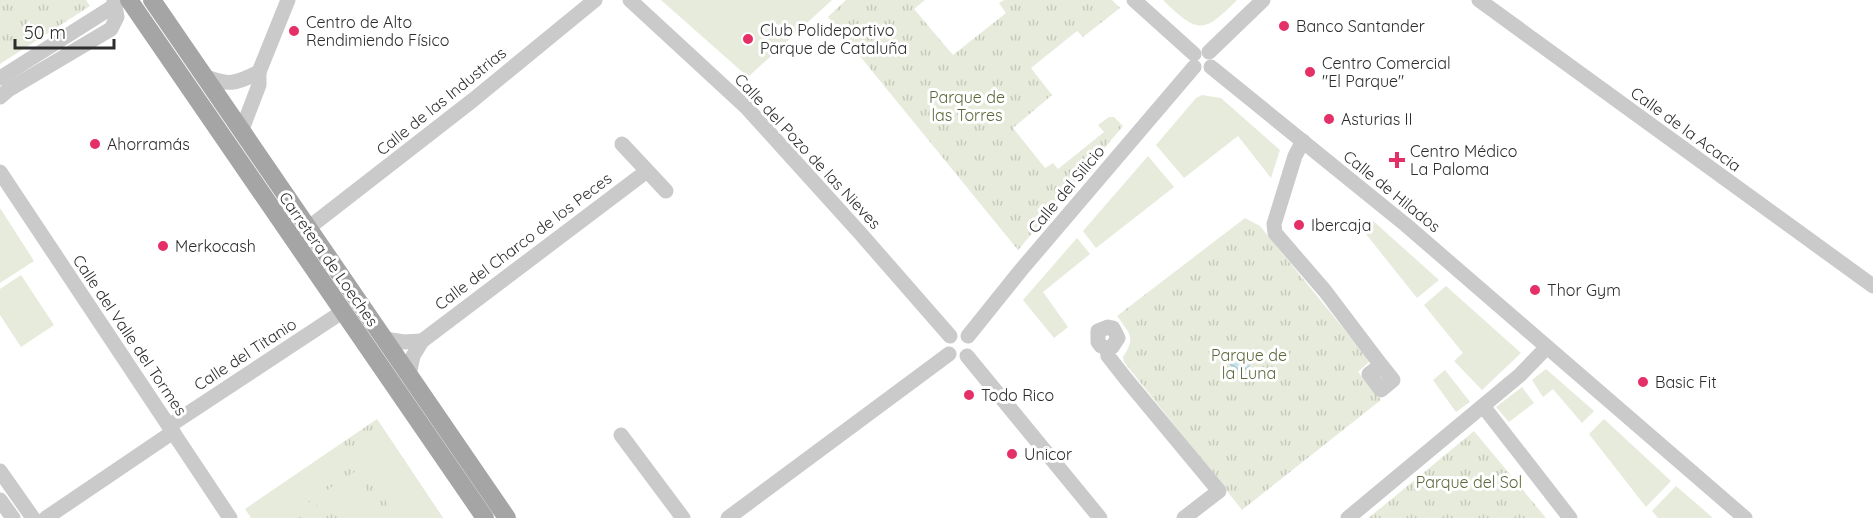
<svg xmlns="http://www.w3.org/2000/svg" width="1873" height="518" viewBox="0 0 1873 518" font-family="Quicksand,sans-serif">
<defs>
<pattern id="park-tufts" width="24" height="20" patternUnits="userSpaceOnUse" patternTransform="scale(1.5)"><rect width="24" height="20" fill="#e7ebdb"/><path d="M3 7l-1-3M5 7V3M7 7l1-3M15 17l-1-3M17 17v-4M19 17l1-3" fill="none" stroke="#c6cabc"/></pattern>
<pattern id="water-waves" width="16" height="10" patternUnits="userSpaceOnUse" patternTransform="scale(1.5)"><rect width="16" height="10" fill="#c7e5eb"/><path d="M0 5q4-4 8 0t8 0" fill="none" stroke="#abc5ca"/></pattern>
</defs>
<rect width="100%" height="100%" fill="#fff"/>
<g fill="url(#park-tufts)">
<path d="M0,0H86L90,6L0,64Z"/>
<path d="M846,0H925L914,9L953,55L1006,13L999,3L1004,0H1112L1120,8L1083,37L1077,31L1031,68L1052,95L1013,128L1045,168L1053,163L1058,169L1104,132L1098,125L1109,117H1114L1123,126L1018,250L828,17Z"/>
<path d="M1245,218L1260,226L1370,361L1358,372L1381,400L1242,510L1124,362L1123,357C1136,337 1130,334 1117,316Z"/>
<path d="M377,419L443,518H251L245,509Z"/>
<path d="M1474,431L1546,518H1368L1382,507Z"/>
</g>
<g fill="#e7ebdb">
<path d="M661,0H832L748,77Z"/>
<path d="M1163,0H1237C1203,34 1198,34 1163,0Z"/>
<path d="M1202,95L1221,98L1280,150L1271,178L1238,136L1184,178L1156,145L1196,98Z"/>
<path d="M1148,156L1174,187L1096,248L1083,231Z"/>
<path d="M0,208L34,261L0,283Z"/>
<path d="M1372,220L1439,280L1417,298L1362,229Z"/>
<path d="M1077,238L1090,254L1043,292L1068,327L1054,338L1023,300Z"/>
<path d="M21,275L54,325L21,347L0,315V289Z"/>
<path d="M1446,286L1521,353L1482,390L1454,361L1463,353L1424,305Z"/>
<path d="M1546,369L1594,411L1582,423L1553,389L1543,397L1532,380Z"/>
<path d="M1445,370L1470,402L1456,412L1433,380Z"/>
<path d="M1522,387L1534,403L1509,422L1496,407Z"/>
<path d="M1604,419L1671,481L1646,507L1589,434Z"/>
<path d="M382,427L443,518H397L350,448Z"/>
<path d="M339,447L341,449L336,476L271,518H251L263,510L257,501Z"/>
<path d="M354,472L386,518H339L326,499L298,518H285Z"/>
<path d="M1676,486L1713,518H1658L1652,511Z"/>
</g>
<circle fill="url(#water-waves)" cx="1240" cy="361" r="11"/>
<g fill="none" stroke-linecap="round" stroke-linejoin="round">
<g stroke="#cacaca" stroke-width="15">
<path d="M630,0L746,107L860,233L950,336"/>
<path d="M1134,0L1194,54"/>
<path d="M1479,0L1873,286"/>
<path d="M1209,52L1263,0"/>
<path d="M1211,67L1406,225L1745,518"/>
<path d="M204,76C228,86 236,84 259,72"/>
<path d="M0,78L114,6"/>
<path d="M0,97L8,90L111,29L117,17L114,0"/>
<path d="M241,132L259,85V72L288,0"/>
<path d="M1303,141L1295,156L1274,224L1275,233L1325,291L1381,365"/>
<path d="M622,144L666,191"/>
<path d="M0,172L230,518"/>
<path d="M307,229L473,100L595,0"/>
<path d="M968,336L1021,270L1194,67"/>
<path d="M385,339L404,342L422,341"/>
<path d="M1107,348L1112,347L1118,338L1113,328L1108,327L1098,331V342L1101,346L1107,348L1108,356L1126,379L1219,491L1184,518"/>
<path d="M967,356L1100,518"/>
<path d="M1381,365L1393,380L1381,390L1369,374Z"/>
<path d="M409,375L413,356L422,341L647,171"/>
<path d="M1483,406L1570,518"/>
<path d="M169,426L342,312"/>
<path d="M621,435L683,518"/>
<path d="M0,471L33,518"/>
<path d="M0,500L13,518"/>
<path d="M46,518L173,432"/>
<path d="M728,518L949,354"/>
<path d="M1348,518L1520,375L1547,347"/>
</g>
<g stroke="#a5a5a5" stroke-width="18">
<path d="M129,0L485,518"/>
<path d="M152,0L507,518"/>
</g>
</g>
<g fill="#e42f67" stroke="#fff" stroke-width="2">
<circle cx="1284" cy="26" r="6"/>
<circle cx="294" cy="31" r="6"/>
<circle cx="748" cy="39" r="6"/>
<circle cx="1310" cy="72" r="6"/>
<circle cx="1329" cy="119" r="6"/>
<circle cx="95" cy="144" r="6"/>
<path d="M1394 151h6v6h6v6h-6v6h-6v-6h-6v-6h6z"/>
<circle cx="1299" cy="225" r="6"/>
<circle cx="163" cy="246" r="6"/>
<circle cx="1535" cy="290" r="6"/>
<circle cx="1643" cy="382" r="6"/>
<circle cx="969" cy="395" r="6"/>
<circle cx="1012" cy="454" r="6"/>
</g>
<g text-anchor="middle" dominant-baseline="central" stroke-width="6" stroke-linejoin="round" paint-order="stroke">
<g font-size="16" fill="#2d2d2d" stroke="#fff" text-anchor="start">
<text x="306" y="22">Centro de Alto<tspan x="306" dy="18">Rendimiendo Físico</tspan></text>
<text x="1296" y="26">Banco Santander</text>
<text x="760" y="30">Club Polideportivo<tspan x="760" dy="18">Parque de Cataluña</tspan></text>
<text x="1322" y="63">Centro Comercial<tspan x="1322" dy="18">"El Parque"</tspan></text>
<text x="1341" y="119">Asturias II</text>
<text x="107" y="144">Ahorramás</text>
<text x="1410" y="151">Centro Médico<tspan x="1410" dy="18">La Paloma</tspan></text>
<text x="1311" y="225">Ibercaja</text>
<text x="175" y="246">Merkocash</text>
<text x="1547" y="290">Thor Gym</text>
<text x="1655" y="382">Basic Fit</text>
<text x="981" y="395">Todo Rico</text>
<text x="1024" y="454">Unicor</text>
</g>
<g font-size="16" fill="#5b683b" stroke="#fff">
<text x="967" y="97">Parque de<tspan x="967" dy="18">las Torres</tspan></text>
<text x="1249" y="355">Parque de<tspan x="1249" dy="18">la Luna</tspan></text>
<text x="1469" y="482">Parque del Sol</text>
</g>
<g font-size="16" fill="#2d2d2d" stroke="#fff">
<text transform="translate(441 101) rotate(-39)">Calle de las Industrias</text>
<text transform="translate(1686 129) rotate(36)">Calle de la Acacia</text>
<text transform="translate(808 151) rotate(47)">Calle del Pozo de las Nieves</text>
<text transform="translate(1066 189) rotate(-50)">Calle del Silicio</text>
<text transform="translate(1392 191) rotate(39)">Calle de Hilados</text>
<text transform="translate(523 241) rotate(-37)">Calle del Charco de los Peces</text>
<text transform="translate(329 259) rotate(55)">Carretera de Loeches</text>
<text transform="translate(130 335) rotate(56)">Calle del Valle del Tormes</text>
<text transform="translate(245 354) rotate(-33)">Calle del Titanio</text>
</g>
</g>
<path d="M15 39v9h99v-9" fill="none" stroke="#2d2d2d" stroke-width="3"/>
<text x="24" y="39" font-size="18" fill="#2d2d2d" stroke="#ffffff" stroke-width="4.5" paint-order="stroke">50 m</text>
</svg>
